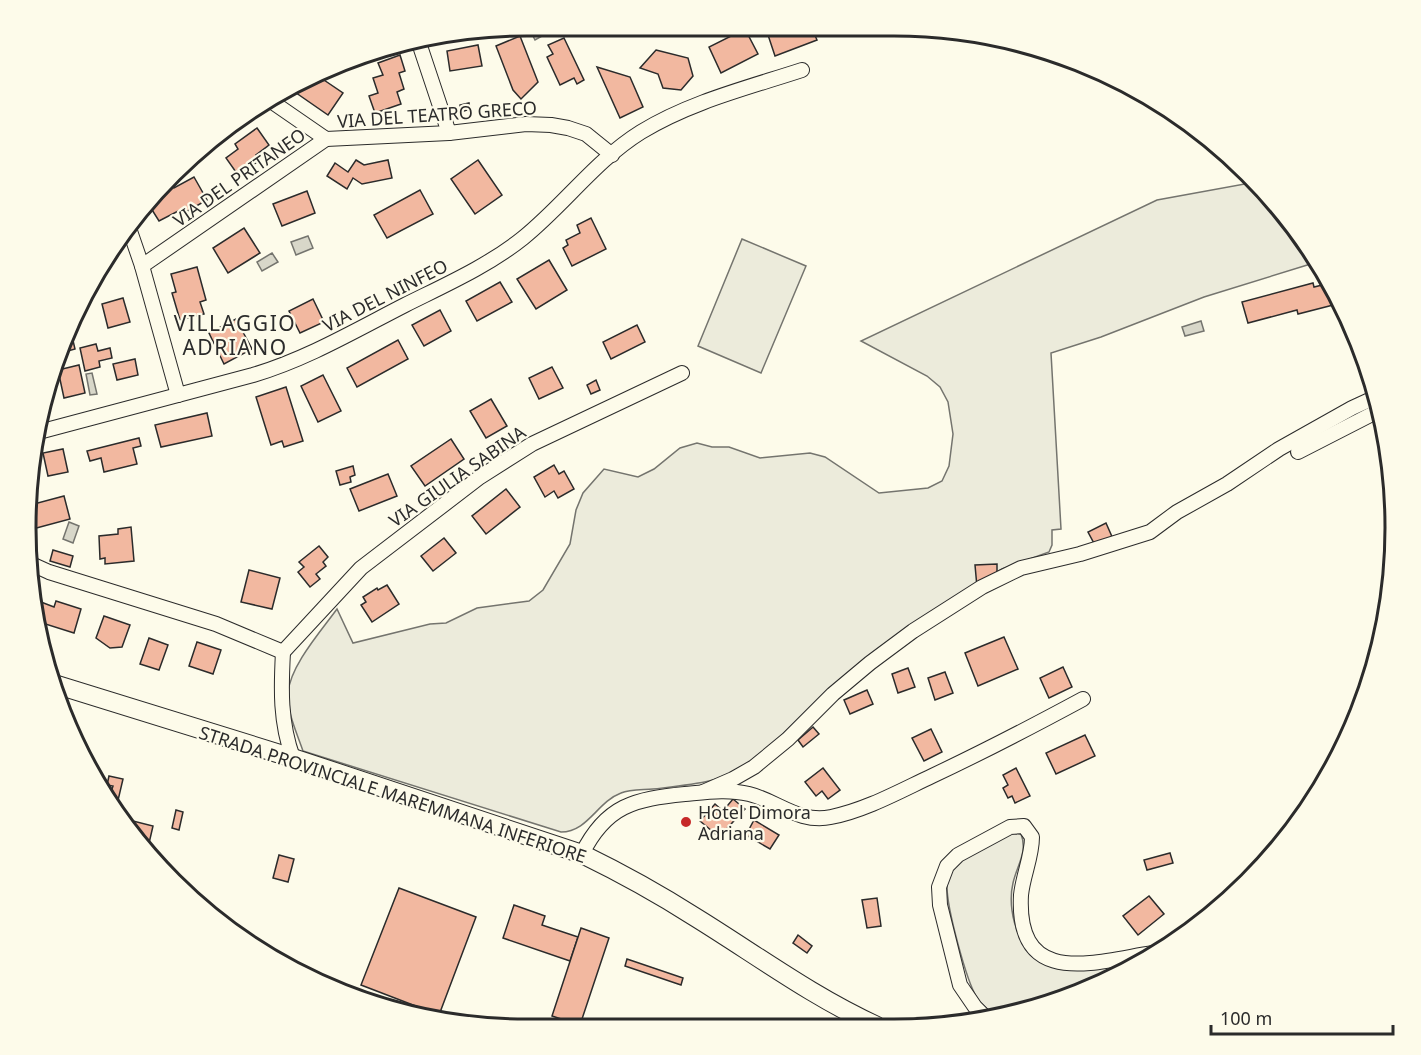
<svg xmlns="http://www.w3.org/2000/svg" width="1421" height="1055" viewBox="0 0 1421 1055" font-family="'Noto Sans',sans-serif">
<rect width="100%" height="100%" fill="#fdfbea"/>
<g fill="#ecebdb" stroke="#74746e" stroke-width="1.5">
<path d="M1250,183L1292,222L1317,262L1204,297L1101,337L1051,353L1061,529L1052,530V545L1049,552L1002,569L905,629L839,680L755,761C725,783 688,785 653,789C643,790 630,789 621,793C597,802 588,832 561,832L303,751C297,733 287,713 288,693C290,666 321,631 337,609L353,643L430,624L446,623L477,608L529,601L543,590L570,544L576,510L583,493L604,469L638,477L654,469L680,448L697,443L712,447H729L760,458L810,453L825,457L879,493L928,488L942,481L949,466L953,434L948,402L940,387L927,376L861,341L1157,200Z"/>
<path d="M742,239L806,266L761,373L698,346Z"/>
<path d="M1013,832L1021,834C1028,852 1017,865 1013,883C1009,900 1012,921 1020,937C1023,942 1026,949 1029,953C1056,981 1103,967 1136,962L1085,991L998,1015C990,1012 981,1005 977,998C966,980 947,908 947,887C947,882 949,875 952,870C961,852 996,841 1013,832Z"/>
</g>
<g fill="#d8d7c9" stroke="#74746e" stroke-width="1.5">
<path d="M528,26H540L544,35L535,40Z"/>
<path d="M308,236L313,248L296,255L291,242Z"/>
<path d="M272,253L278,262L262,271L257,262Z"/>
<path d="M1201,321L1204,331L1185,336L1182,327Z"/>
<path d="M92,373L97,394L90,395L86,374Z"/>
<path d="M69,522L79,526L73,543L63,539Z"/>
</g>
<g fill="#f2b8a0" stroke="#2b2b2b" stroke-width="1.5">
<path d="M785,26H811L817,40L775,56L768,35L785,28Z"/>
<path d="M745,29L758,54L721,73L709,47Z"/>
<path d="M520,36L538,82L521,99L513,90L496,46Z"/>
<path d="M564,38L584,80L577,84L574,78L560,85L547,57L553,54L548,45Z"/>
<path d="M478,45L482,66L450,71L447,51Z"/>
<path d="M656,50L688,58L693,76L681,90L663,88L658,74L640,68Z"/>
<path d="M400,55L405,71L399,73L404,89L397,92L401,104L375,113L369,96L378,93L373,78L383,75L378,63Z"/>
<path d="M597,67L630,77L643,107L620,118Z"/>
<path d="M318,76L343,93L328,115L289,88Z"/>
<path d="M469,103L470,109L461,112L460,105Z"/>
<path d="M257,128L269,145L256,155L260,160L238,175L226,158L238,149L235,144Z"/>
<path d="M356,160L364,165L388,160L392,178L362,184L353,178L347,189L327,176L335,163L348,172Z"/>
<path d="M478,160L502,195L475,214L451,179Z"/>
<path d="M194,177L207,200L184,213L182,209L159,221L149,205L161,189L172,183L174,188Z"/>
<path d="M420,190L433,214L387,238L374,215Z"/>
<path d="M307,191L315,213L282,226L273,204Z"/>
<path d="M591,218L606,249L572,266L563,248L568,245L566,240L580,233L577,225Z"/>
<path d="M244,228L260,253L228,273L213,248Z"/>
<path d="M549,260L567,290L536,309L517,279Z"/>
<path d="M197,267L206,300L200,302L204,314L180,320L172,293L176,292L171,274Z"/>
<path d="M500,282L512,302L477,321L466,301Z"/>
<path d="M1313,283L1314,287L1330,283L1341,303L1298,314L1297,310L1248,323L1242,302Z"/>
<path d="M123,298L130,322L108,328L102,304Z"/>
<path d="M313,299L324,322L300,333L289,311Z"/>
<path d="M440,310L451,331L424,346L412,325Z"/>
<path d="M75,314L78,326L70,328L75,349L61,353Z"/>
<path d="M236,319L252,349L224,364L209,333Z"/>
<path d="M637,325L645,342L611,359L603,342Z"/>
<path d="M398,340L408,359L357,387L347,368Z"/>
<path d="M96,344L98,351L110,348L112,358L99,361L100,367L85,371L80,348Z"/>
<path d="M135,359L138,375L117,380L113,364Z"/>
<path d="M79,365L85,393L64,398L58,370Z"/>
<path d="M552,367L563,388L539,399L529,378Z"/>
<path d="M323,375L341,411L318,422L301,386Z"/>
<path d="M596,380L600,390L591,394L587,385Z"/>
<path d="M286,387L303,441L284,447L282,441L271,445L256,397Z"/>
<path d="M491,399L507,426L486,438L470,411Z"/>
<path d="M207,413L212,436L161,447L155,425Z"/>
<path d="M139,438L141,446L133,448L137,464L104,472L101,458L90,461L87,451Z"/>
<path d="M451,439L464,459L425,486L411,466Z"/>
<path d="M63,449L68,472L48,476L43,453Z"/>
<path d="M554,465L559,474L564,471L574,489L558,498L554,491L545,497L534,477Z"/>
<path d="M353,466L355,475L350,477L351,482L340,485L336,471Z"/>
<path d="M388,474L397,496L359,511L350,489Z"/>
<path d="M506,489L520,507L486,534L472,516Z"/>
<path d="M64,496L70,519L29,530L30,505Z"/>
<path d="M1106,523L1113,539L1096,547L1088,532Z"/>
<path d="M131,527L134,561L105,564V558L100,559L99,536L118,534V529Z"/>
<path d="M444,538L456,553L433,571L421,556Z"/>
<path d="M319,546L328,557L323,562L326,566L316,574L320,579L310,587L298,572L304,567L299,562Z"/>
<path d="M53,550L73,556L70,567L50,561Z"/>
<path d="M997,564V574L977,587L975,565Z"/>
<path d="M249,570L280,578L272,609L241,602Z"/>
<path d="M387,585L399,604L372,622L361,605L366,602L363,597L377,588L378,590Z"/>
<path d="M56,601L81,609L74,633L39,622L37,613L41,602L54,607Z"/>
<path d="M104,616L130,625L122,647L110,648L96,638Z"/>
<path d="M1004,637L1018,669L978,686L965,653Z"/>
<path d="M149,638L168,645L159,670L140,664Z"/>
<path d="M197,642L221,650L213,674L189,666Z"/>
<path d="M1063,667L1072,687L1049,698L1040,678Z"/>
<path d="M908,668L915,687L898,693L892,674Z"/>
<path d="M945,672L953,693L935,700L928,678Z"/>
<path d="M867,690L873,704L850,714L844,700Z"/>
<path d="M813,727L819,734L803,747L798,740Z"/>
<path d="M931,729L942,752L924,761L912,738Z"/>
<path d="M1085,735L1095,756L1056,774L1046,753Z"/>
<path d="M823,768L840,790L828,799L822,791L816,796L805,782Z"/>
<path d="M1016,768L1030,796L1015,803L1012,796L1008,798L1003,788L1008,785L1003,775Z"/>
<path d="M109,776L123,779L116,809L107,792H111L113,786L107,785Z"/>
<path d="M733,799L745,809L719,837L700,821L715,804L723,811Z"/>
<path d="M176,810L183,812L179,830L172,828Z"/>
<path d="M121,818L153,826L147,852L129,833Z"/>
<path d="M754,820L779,835L770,849L746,835Z"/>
<path d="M1170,853L1173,863L1147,870L1144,860Z"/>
<path d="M279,855L294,859L288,882L273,878Z"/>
<path d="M399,888L476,917L439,1015L361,985Z"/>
<path d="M1149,896L1164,914L1138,935L1123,916Z"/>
<path d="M877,898L881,926L867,928L862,900Z"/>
<path d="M514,905L545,916L542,925L578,937L570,961L503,938Z"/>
<path d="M581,928L609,938L580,1025L552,1016Z"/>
<path d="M798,935L812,946L807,953L793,943Z"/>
<path d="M627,959L683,978L681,985L625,966Z"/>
</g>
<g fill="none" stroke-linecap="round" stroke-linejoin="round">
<g stroke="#2b2b2b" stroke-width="16">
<g id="minor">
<path d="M418,40L449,133"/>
<path d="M268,99L326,139L449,133L526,124L551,125L568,128L586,134L612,155"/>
<path d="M130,231L142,266L178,395"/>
<path d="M142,266L326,139"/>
<path d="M35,433L253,375C307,359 356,330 405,305C445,285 488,266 523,238C564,205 596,160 641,132C690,102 747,88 802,70"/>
<path d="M1298,452L1380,410"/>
<path d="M27,562L49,572L216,624L283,652"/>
<path d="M283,652L361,568L480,477L532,444L682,373"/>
<path d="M283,652C281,689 280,722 293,758"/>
<path d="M703,792L733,779L754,767L788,739L833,694L870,663L913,631L982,587L1021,568L1080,554L1150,532L1177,512L1227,484L1279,449L1352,408L1378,396"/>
<path d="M582,854C606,805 635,799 685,794C707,792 728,789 749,794C777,801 800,824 831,817C866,810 900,791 932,776C983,752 1033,726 1083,699"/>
<path d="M986,1018L975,1007L960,985L940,905L939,887L947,866L958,855L1010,827L1024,826L1032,837C1032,857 1023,875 1021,895C1016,989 1094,962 1153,953"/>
</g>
</g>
<g stroke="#2b2b2b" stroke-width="20">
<path id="major" d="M51,683L293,758L582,854C621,873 659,894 695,917C755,954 813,997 877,1026"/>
</g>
<use href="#minor" stroke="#fdfbea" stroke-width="14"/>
<use href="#major" stroke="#fdfbea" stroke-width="18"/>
</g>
<circle fill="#c62828" stroke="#fdfbea" stroke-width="2" cx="686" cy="822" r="6"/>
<g text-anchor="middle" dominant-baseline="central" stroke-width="4.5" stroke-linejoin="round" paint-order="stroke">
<g font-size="18" fill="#2b2b2b" stroke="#fdfbea">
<text transform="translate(437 114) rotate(-4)">VIA DEL TEATRO GRECO</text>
<text transform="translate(239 177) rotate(-35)">VIA DEL PRITANEO</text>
<text transform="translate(385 295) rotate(-27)">VIA DEL NINFEO</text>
<text transform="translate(457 476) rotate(-35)">VIA GIULIA SABINA</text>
<text transform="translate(393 794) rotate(18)">STRADA PROVINCIALE MAREMMANA INFERIORE</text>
</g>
<g font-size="18" fill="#2b2b2b" stroke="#fdfbea" text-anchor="start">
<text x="698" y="812">Hotel Dimora<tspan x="698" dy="21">Adriana</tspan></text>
</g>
<g font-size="21" letter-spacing="1.5" fill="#2b2b2b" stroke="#fdfbea">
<text x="235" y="323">VILLAGGIO<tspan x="235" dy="24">ADRIANO</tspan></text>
</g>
</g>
<path d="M0 0H1421V1055H0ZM527 36H894A491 491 0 0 1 1385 527V528A491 491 0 0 1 894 1019H527A491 491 0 0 1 36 528V527A491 491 0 0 1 527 36Z" fill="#fdfbea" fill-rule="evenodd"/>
<path fill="none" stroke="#2b2b2b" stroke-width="3" d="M527 36H894A491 491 0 0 1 1385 527V528A491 491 0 0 1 894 1019H527A491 491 0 0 1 36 528V527A491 491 0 0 1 527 36Z"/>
<path d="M1211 1025v9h182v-9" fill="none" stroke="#2b2b2b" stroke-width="3"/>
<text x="1220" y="1025" font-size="18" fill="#2b2b2b" stroke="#fdfbea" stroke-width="4.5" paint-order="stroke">100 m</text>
</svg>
